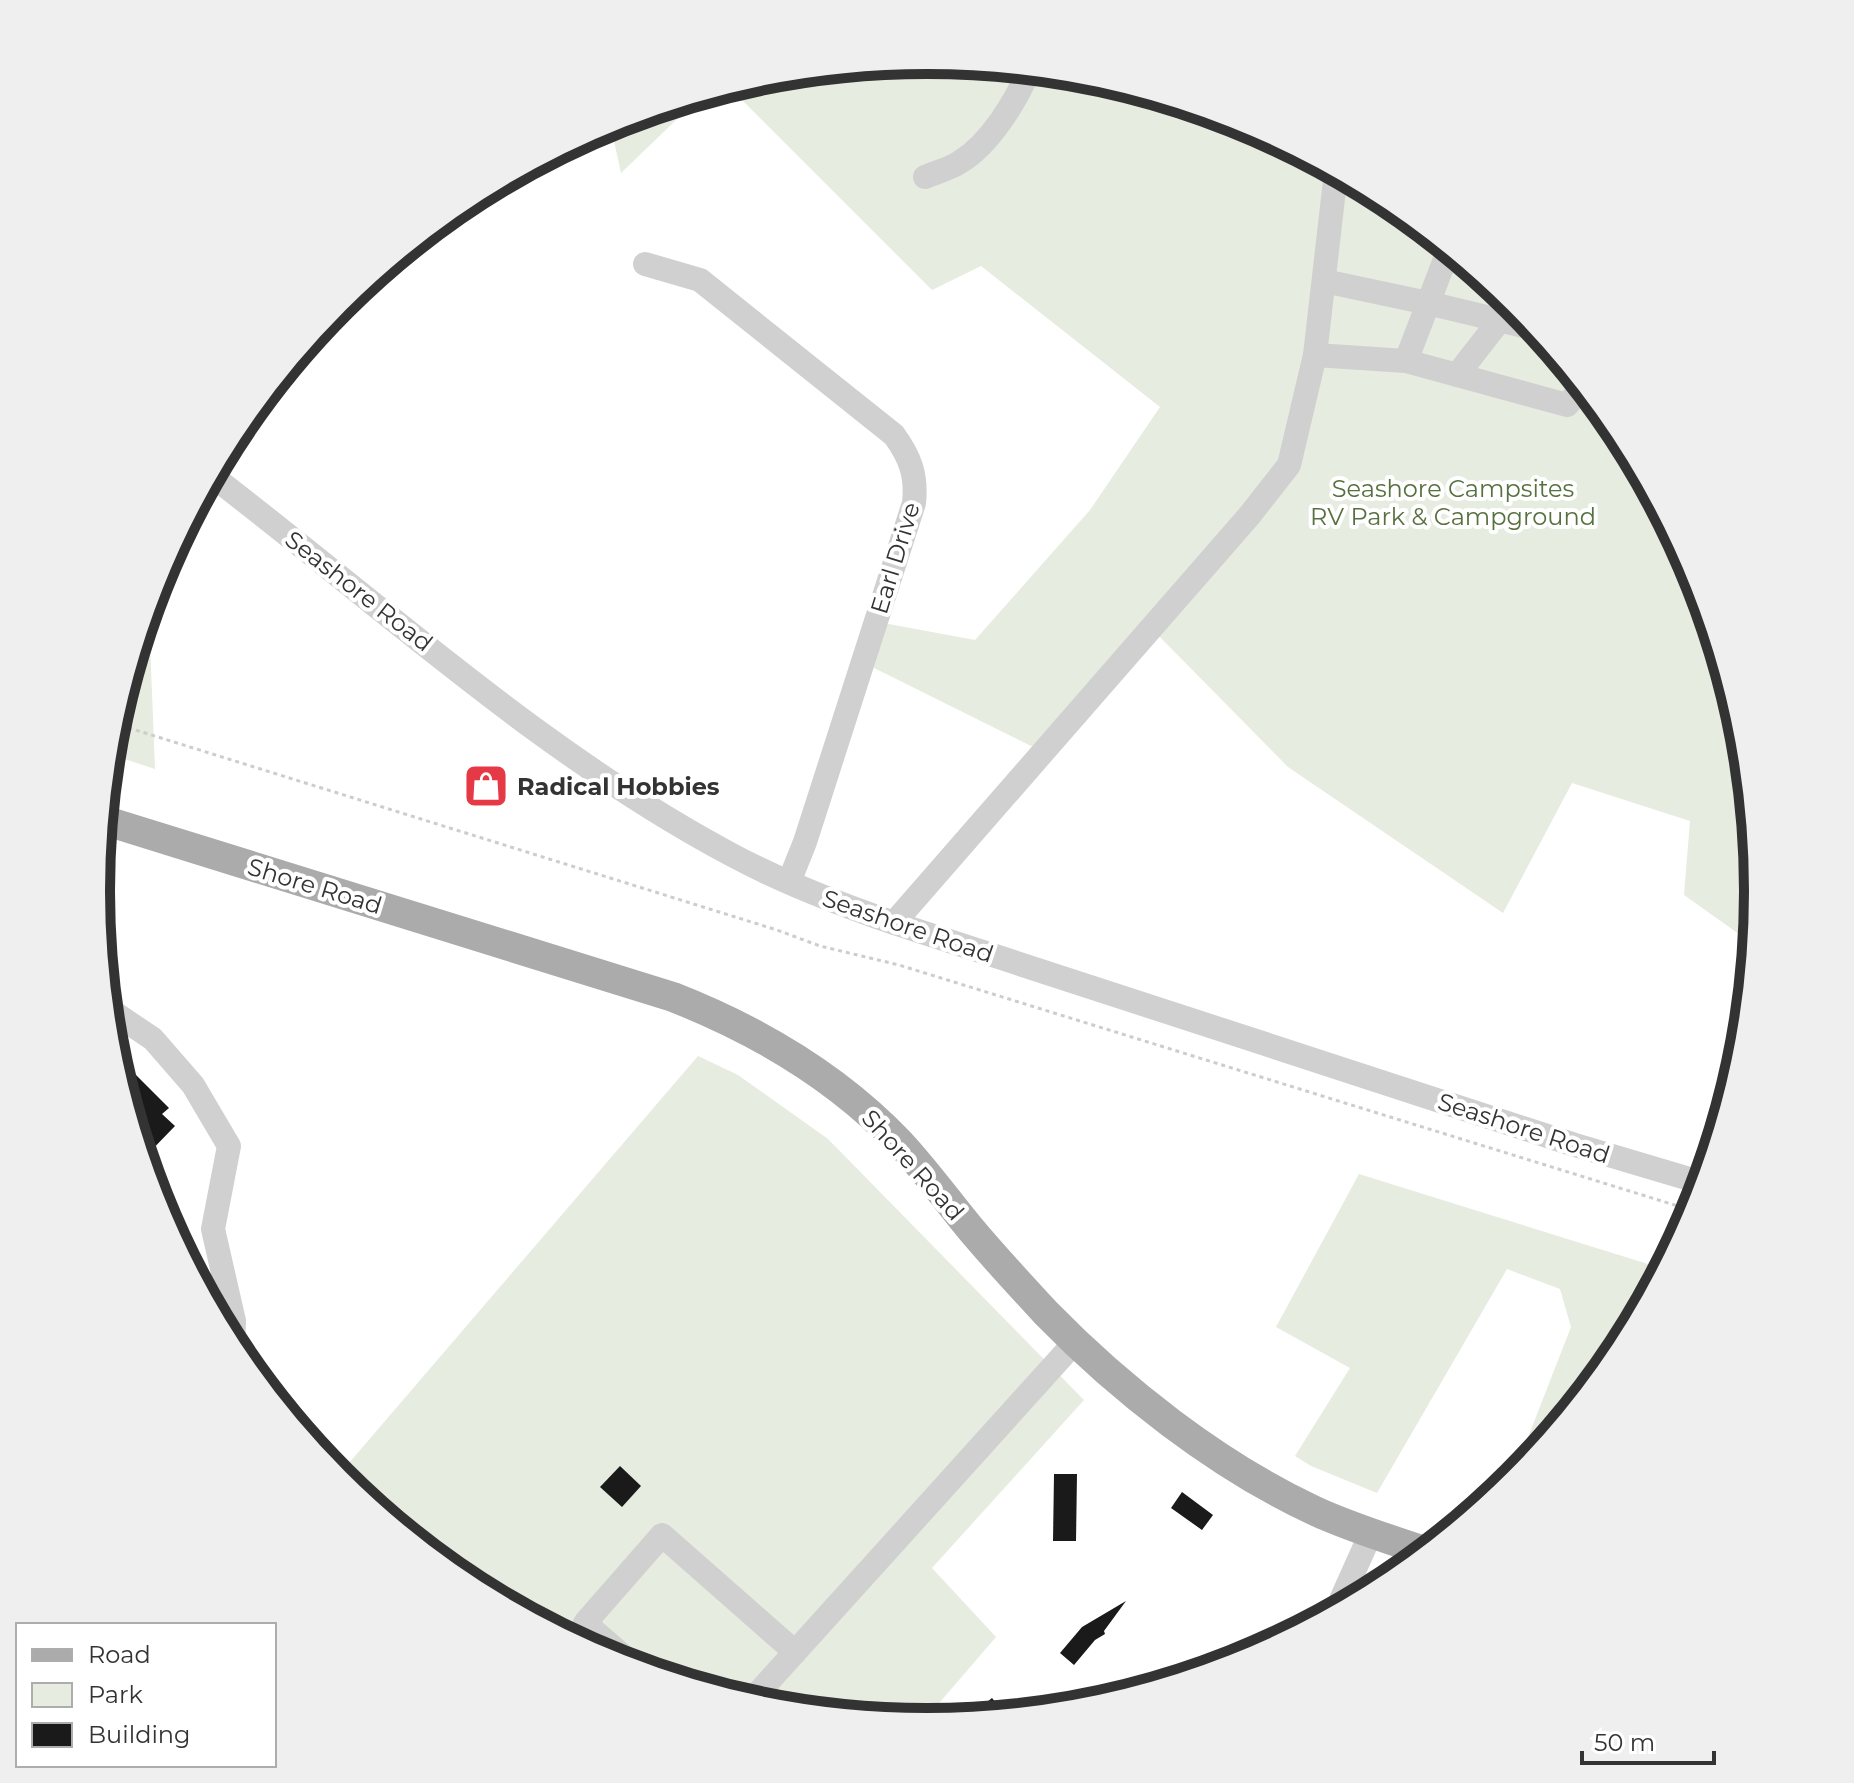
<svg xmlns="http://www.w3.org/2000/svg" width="1854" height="1783" viewBox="0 0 1854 1783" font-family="Montserrat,sans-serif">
<rect width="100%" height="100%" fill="#fff"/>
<g fill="#e6ecdf">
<path d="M927,60L1090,76L1246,123L1389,200L1515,304L1619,430L1695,574L1743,730L1758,892L1753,944L1684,895L1690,821L1572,783L1503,913L1288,767L1152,629L1047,754L864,663L878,622L975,640L1090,510L1160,407L981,266L932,290L729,87L765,76Z"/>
<path d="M702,95L621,173L610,123Z"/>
<path d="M155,611L150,643L155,769L109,754L112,729L144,621Z"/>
<path d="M698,1056L738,1075L828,1139L1084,1400L932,1568L996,1637L922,1723L764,1707L608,1660L465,1583L337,1477Z"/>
<path d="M1359,1174L1664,1269L1618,1354L1538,1451L1525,1445L1571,1327L1560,1289L1507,1269L1377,1493L1311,1466L1295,1456L1350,1368L1276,1327Z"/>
</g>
<g fill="#1a1a1a">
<path d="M111,1050L169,1108L162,1114L175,1126L143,1159Z"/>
<path d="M620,1466L641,1486L622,1507L600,1487Z"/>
<path d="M1054,1474H1077L1076,1541H1053Z"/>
<path d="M1182,1492L1213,1515L1202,1530L1171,1508Z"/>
<path d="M1126,1601L1104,1631L1105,1634L1095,1640L1074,1665L1060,1653L1082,1627Z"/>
<path d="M992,1698L1006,1715L966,1719Z"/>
</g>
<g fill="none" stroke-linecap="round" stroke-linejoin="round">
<path stroke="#cdcdcd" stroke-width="3" stroke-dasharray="4 4" stroke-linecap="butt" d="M113,723L777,930L820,946L899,965L1694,1211"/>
<g stroke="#d0d0d0" stroke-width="24">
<path d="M1336,172L1315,355L1406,361L1567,405L1583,387"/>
<path d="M925,177C936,172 950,169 960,162C990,144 1016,101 1029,70"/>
<path d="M645,264L700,280L894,435C910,457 917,475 914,503L805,842L789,882"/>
<path d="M1324,281L1428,303L1536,329"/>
<path d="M1406,361L1449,249"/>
<path d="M1457,375L1514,302"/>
<path d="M211,475C381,605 542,754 732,855C784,883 839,904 894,923L1575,1145L1703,1183"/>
<path d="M894,923L1249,516L1289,465L1315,355"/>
<path d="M107,1008L153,1039L193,1085L229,1146L213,1229L234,1321L233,1349"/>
<path d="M1336,1611L1371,1533"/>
<path d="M638,1669L585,1623L662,1535L795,1652"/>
<path d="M750,1702L1076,1341"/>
</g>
<path stroke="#ababab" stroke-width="30" d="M103,820L673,997C757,1030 837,1077 900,1143C925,1170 946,1199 969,1227C994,1257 1020,1285 1046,1313C1120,1389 1217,1465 1313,1510C1349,1527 1389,1539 1427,1552"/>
</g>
<defs>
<g id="shop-square" transform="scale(2.3)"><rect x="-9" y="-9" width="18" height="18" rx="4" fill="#e63946" stroke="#fff"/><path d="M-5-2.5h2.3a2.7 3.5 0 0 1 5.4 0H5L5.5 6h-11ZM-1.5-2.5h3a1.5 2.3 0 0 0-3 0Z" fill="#fff"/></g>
</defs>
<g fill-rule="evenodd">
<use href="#shop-square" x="486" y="786"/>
</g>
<g text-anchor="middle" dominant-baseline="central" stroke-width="8" stroke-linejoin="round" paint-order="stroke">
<g font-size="24" fill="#56703f" stroke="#fff">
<text x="1453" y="488">Seashore Campsites<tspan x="1453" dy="28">RV Park &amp; Campground</tspan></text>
</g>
<g font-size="24" fill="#333" stroke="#fff">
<text transform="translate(895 558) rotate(-73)">Earl Drive</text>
<text transform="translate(359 591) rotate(38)">Seashore Road</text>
<text transform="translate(315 886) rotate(17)">Shore Road</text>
<text transform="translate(908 926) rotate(19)">Seashore Road</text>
<text transform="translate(1524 1128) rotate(18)">Seashore Road</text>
<text transform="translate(913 1165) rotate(48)">Shore Road</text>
</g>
<g font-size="24" font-weight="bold" fill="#333" stroke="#fff" text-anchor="start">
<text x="517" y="786">Radical Hobbies</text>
</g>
</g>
<path d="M0 0H1854V1783H0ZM110 891a817 817 0 1 1 1634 0a817 817 0 1 1-1634 0Z" fill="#efefef" fill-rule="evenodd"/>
<path fill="none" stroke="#333" stroke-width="10" d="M110 891a817 817 0 1 1 1634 0a817 817 0 1 1-1634 0Z"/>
<rect x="16" y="1623" width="260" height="144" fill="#ffffff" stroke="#adadad" stroke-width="2"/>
<rect x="32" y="1649" width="40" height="12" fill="#ababab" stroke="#adadad" stroke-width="2"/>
<text x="88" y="1663" font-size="24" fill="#333333">Road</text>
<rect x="32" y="1683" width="40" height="24" fill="#e6ecdf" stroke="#adadad" stroke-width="2"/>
<text x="88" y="1703" font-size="24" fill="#333333">Park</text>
<rect x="32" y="1723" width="40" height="24" fill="#1a1a1a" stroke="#adadad" stroke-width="2"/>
<text x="88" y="1743" font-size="24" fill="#333333">Building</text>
<path d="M1582 1751v12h132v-12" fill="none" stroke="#333333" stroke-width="4"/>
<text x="1594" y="1751" font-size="24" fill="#333333" stroke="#ffffff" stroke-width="6" paint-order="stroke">50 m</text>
</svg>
